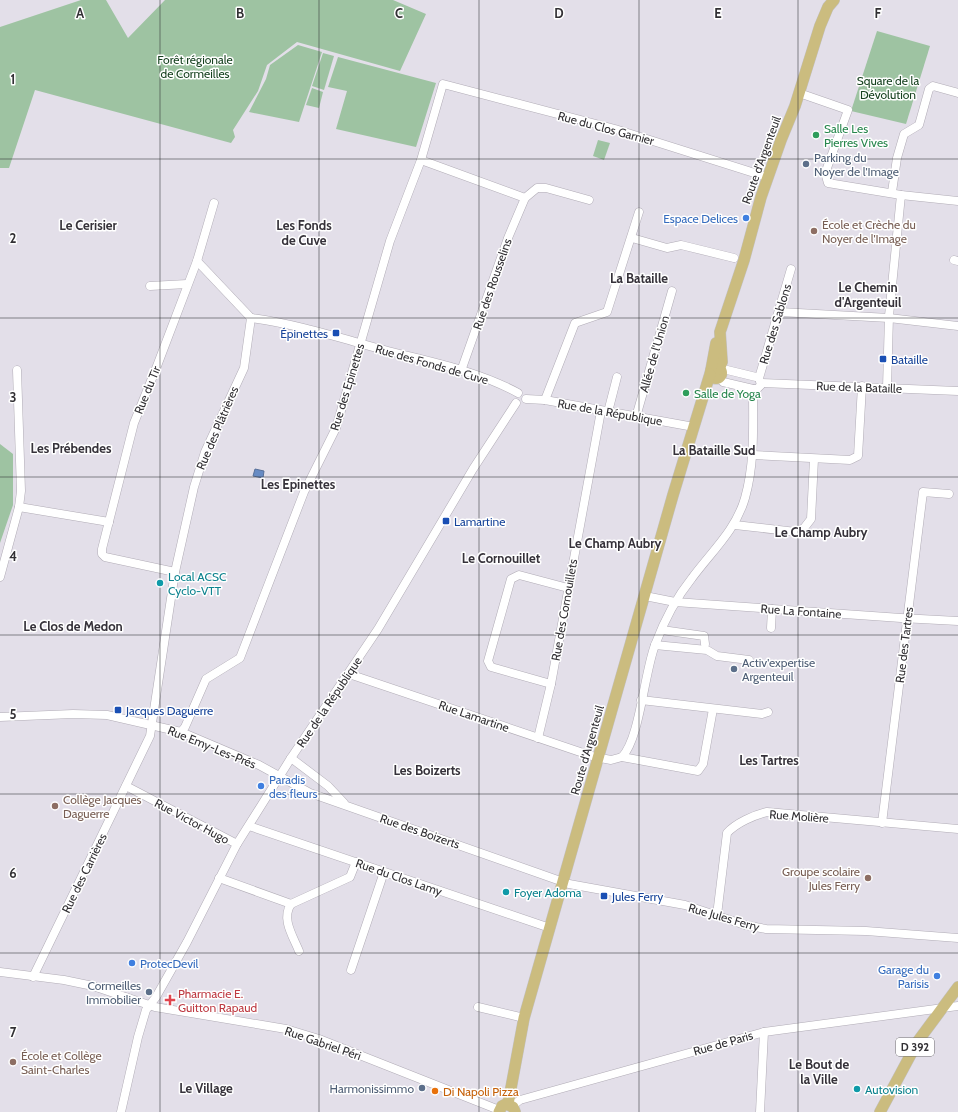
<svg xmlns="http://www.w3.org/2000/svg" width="958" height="1112" viewBox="0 0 958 1112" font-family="Cabin,sans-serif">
<rect width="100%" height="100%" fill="#e3dfe9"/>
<g fill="#9ec3a2">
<path d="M81,0H106L128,38L165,0H393L426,14L400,71L297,42L267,65L258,91L233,130L235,137L231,143L35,90L9,168H0V27Z"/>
<path d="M877,31L930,46L906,124L851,111Z"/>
<path d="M298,45L322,52L299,122L249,112L266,79L270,65Z"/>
<path d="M323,53L334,56L324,90L312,86Z"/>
<path d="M338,57L436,83L416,147L336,129L347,91L328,87Z"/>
<path d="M312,88L323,92L319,108L306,105Z"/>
<path d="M598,140L610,143L604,160L593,156Z"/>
<path d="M0,444L13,454V505L0,543Z"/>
</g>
<path fill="#678bc4" stroke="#577099" d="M255,469L264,471L263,478L253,476Z"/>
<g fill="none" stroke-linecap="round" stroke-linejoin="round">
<g stroke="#b1acb6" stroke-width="9">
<g id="minor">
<path d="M799,93L848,110L827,168L826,176L828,183L901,195L958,201"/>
<path d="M421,160L525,198L508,238L461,371"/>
<path d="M892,192L897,158L904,134L919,125L929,89L933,86L958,93"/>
<path d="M525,198L537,188H546L589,200"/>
<path d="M632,238L667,248L681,245L734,258"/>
<path d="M954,260L958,261"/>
<path d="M197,261L251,318"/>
<path d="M150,286L187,284"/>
<path d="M780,312L889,318L958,326"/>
<path d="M251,318C297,324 343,339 388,351C431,362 478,371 518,393"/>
<path d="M719,378L723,382L753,389H757L761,385L759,378L756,377L723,369L721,372"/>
<path d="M759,378L791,269"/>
<path d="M761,383L958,391"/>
<path d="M887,388L889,316L901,195"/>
<path d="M526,399L545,400L694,427"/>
<path d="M545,400L575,323L607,312L639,212"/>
<path d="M608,412L617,377"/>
<path d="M636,417L672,291"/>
<path d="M753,455L850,460L858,456L862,386"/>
<path d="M19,507L109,522"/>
<path d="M735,525L796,532L804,528L811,519L814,459"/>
<path d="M175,572L105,557L102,554V549L134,423L157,366L197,261L214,203"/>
<path d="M0,577L19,507L21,491L17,370"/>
<path d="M645,596L675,602L901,618L958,621"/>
<path d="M771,628L772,609"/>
<path d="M662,630L704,636L705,644"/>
<path d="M655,645L707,650L717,656L749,660"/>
<path d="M349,674L595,757L611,760L622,757C640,738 644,674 655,645C664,621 676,598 692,578C711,552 736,530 745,498C755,463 753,426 753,389"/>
<path d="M551,684L491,667L488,661L511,579L519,575L568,588"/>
<path d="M641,700L762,714L768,712"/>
<path d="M0,717L73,714L107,715L181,732L259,765L310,793L569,884L685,905L745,925L766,929L866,931L958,938"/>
<path d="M181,732L185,727L206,679L240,658L304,492L336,428L390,241L421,160L443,84L615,129L767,177"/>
<path d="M538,738L551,684L601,411"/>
<path d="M622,757L698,771L703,764L713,709"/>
<path d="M291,758L328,786L344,803"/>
<path d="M126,786L237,844"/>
<path d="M882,823L923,492L949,494"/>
<path d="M249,826L550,928"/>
<path d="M219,878L291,904L350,877L356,862"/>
<path d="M291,904C281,919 293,936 299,951"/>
<path d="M717,915L727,833C736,823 754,815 767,812L958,829"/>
<path d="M351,970L384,872"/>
<path d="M0,972L64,980L93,986L155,1007L286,1029L319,1039L499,1110"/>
<path d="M33,977L150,736L175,572L194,487L205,452L244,368L251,318"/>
<path d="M478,1007L524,1018"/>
<path d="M512,1106L520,1100L764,1032L958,1006"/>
<path d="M121,1112L138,1037L146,1010L156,997L187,942L237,844L291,758L378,629L473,469L516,403"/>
<path d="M760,1112L764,1032"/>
</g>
</g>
<g stroke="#c2c1c2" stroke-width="12">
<g id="major">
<circle cx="716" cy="373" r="5.5"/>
<path d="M719,369L722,362L720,332L744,260L761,197L781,140L795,106L820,26L828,7L834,0"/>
<path d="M711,370L716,343"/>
<path d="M508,1104L524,1018L673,495L710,374"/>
<path d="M499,1112L502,1106L506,1104L513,1107L515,1112"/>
<path d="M880,1112L918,1041L958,987"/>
</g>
</g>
<use href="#minor" stroke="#fff" stroke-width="8"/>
<use href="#major" stroke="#cbbc7f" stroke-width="11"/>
</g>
<path fill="none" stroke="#323034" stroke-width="1" stroke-opacity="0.55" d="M160,0V1112M319,0V1112M479,0V1112M639,0V1112M798,0V1112M0,159H958M0,318H958M0,477H958M0,635H958M0,794H958M0,953H958"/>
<g fill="#2e9e5b" stroke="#fff" stroke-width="1.5">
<circle cx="816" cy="135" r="4"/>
<circle cx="686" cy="393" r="4"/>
</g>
<g fill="#5c6f8a" stroke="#fff" stroke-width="1.5">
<circle cx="806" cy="164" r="4"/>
<circle cx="734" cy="669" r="4"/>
<circle cx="149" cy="992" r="4"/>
<circle cx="422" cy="1088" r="4"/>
</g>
<g fill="#3f7fe0" stroke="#fff" stroke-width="1.5">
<circle cx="746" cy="218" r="4"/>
<circle cx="261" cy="786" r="4"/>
<circle cx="132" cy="963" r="4"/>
<circle cx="937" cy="976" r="4"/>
</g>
<g fill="#8d6e63" stroke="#fff" stroke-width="1.5">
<circle cx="814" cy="231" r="4"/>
<circle cx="55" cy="806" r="4"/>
<circle cx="868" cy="878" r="4"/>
<circle cx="13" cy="1062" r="4"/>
</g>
<g fill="#1a4fb4" stroke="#fff" stroke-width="1.5">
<rect x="332" y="329" width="8" height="8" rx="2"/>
<rect x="879" y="355" width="8" height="8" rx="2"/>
<rect x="442" y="517" width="8" height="8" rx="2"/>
<rect x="114" y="706" width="8" height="8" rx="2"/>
<rect x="600" y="892" width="8" height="8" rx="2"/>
</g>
<g fill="#0f9aa8" stroke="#fff" stroke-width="1.5">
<circle cx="160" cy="583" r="4"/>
<circle cx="506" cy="892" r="4"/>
<circle cx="857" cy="1089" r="4"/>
</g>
<path fill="#e0444e" stroke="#fff" stroke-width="1.5" d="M168 994h4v4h4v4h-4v4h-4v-4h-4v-4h4z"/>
<circle fill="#e8710a" stroke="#fff" stroke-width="1.5" cx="435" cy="1091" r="4"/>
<g text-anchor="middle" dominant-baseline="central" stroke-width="3" stroke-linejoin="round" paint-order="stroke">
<rect fill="#fff" stroke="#706e71" stroke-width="1" x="896" y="1038" width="38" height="18" rx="3"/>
<g font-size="11" font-weight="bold" fill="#323034">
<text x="915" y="1047">D 392</text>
</g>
<g font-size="12" fill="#16411f" stroke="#fff">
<text x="195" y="59">Forêt régionale<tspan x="195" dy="14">de Cormeilles</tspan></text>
<text x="888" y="80">Square de la<tspan x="888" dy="14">Dévolution</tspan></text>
</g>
<g font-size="12" fill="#323034" stroke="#fff">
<text transform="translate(606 128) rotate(15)">Rue du Clos Garnier</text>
<text transform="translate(761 160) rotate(-70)">Route d'Argenteuil</text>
<text transform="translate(492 284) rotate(-71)">Rue des Rousselins</text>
<text transform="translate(775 324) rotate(-73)">Rue des Sablons</text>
<text transform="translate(654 354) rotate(-74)">Allée de l'Union</text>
<text transform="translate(432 364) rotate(16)">Rue des Fonds de Cuve</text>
<text transform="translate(347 387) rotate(-73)">Rue des Epinettes</text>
<text transform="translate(859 387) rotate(2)">Rue de la Bataille</text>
<text transform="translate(147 390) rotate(-68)">Rue du Tir</text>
<text transform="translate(610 412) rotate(10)">Rue de la République</text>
<text transform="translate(217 428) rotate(-67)">Rue des Plâtrières</text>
<text transform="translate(564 610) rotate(-80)">Rue des Cornouillets</text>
<text transform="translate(801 611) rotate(4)">Rue La Fontaine</text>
<text transform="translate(904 645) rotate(-83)">Rue des Tartres</text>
<text transform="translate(329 702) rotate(-56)">Rue de la République</text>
<text transform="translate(474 716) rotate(19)">Rue Lamartine</text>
<text transform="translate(212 747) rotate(22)">Rue Emy-Les-Prés</text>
<text transform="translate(587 750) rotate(-74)">Route d'Argenteuil</text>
<text transform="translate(799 816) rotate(4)">Rue Molière</text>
<text transform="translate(192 821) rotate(28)">Rue Victor Hugo</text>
<text transform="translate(420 831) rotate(19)">Rue des Boizerts</text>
<text transform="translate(84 873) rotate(-64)">Rue des Carrières</text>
<text transform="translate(399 877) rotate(19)">Rue du Clos Lamy</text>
<text transform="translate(724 917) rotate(16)">Rue Jules Ferry</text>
<text transform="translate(323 1043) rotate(19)">Rue Gabriel Péri</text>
<text transform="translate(723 1043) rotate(-16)">Rue de Paris</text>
</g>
<g font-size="12" fill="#27864d" stroke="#fff" text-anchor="start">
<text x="824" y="128">Salle Les<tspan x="824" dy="14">Pierres Vives</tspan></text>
<text x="694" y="393">Salle de Yoga</text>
</g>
<g font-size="12" fill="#4e5e75" stroke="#fff" text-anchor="start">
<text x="814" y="157">Parking du<tspan x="814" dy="14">Noyer de l'Image</tspan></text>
<text x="742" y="662">Activ'expertise<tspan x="742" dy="14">Argenteuil</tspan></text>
<text x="141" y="985" text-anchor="end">Cormeilles<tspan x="141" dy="14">Immobilier</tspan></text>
<text x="414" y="1088" text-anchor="end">Harmonissimmo</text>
</g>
<g font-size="12" fill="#366cbe" stroke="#fff" text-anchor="end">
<text x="738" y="218">Espace Delices</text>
<text x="269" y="779" text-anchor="start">Paradis<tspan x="269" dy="14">des fleurs</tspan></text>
<text x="140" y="963" text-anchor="start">ProtecDevil</text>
<text x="929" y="969">Garage du<tspan x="929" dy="14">Parisis</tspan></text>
</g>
<g font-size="12" fill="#785e54" stroke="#fff" text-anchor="start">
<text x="822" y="224">École et Crèche du<tspan x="822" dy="14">Noyer de l'Image</tspan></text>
<text x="63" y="799">Collège Jacques<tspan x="63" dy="14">Daguerre</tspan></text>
<text x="860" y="871" text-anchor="end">Groupe scolaire<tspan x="860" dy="14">Jules Ferry</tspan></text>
<text x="21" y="1055">École et Collège<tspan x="21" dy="14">Saint-Charles</tspan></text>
</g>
<g font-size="12" fill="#164399" stroke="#fff" text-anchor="start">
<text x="328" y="333" text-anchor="end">Épinettes</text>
<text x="891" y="359">Bataille</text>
<text x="454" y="521">Lamartine</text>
<text x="126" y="710">Jacques Daguerre</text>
<text x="612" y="896">Jules Ferry</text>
</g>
<g font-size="12" fill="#0d838f" stroke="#fff" text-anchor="start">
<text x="168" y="576">Local ACSC<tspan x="168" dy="14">Cyclo-VTT</tspan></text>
<text x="514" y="892">Foyer Adoma</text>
<text x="865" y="1089">Autovision</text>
</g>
<g font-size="12" fill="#be3a42" stroke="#fff" text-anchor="start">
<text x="178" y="993">Pharmacie E.<tspan x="178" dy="14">Guitton Rapaud</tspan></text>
</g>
<g font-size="12" fill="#c56008" stroke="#fff" text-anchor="start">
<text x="443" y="1091">Di Napoli Pizza</text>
</g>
<g font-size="13" font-weight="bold" fill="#36323a" stroke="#fff">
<text x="88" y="225">Le Cerisier</text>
<text x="304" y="225">Les Fonds<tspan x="304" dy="15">de Cuve</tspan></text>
<text x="639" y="278">La Bataille</text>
<text x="868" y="287">Le Chemin<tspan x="868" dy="15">d'Argenteuil</tspan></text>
<text x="71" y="448">Les Prébendes</text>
<text x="714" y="450">La Bataille Sud</text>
<text x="298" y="484">Les Epinettes</text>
<text x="821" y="532">Le Champ Aubry</text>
<text x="615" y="543">Le Champ Aubry</text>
<text x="501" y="558">Le Cornouillet</text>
<text x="73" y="626">Le Clos de Medon</text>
<text x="769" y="760">Les Tartres</text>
<text x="427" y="770">Les Boizerts</text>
<text x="819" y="1064">Le Bout de<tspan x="819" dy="15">la Ville</tspan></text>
<text x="206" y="1088">Le Village</text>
</g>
</g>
<g font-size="13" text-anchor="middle" font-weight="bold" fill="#323034" stroke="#fff" stroke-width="3" stroke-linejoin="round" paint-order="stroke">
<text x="80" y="18">A</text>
<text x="240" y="18">B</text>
<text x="399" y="18">C</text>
<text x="559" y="18">D</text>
<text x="718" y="18">E</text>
<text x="878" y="18">F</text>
<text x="13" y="84">1</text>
<text x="13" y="243">2</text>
<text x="13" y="402">3</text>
<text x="13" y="561">4</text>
<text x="13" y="719">5</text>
<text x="13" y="878">6</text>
<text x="13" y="1037">7</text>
</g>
</svg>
